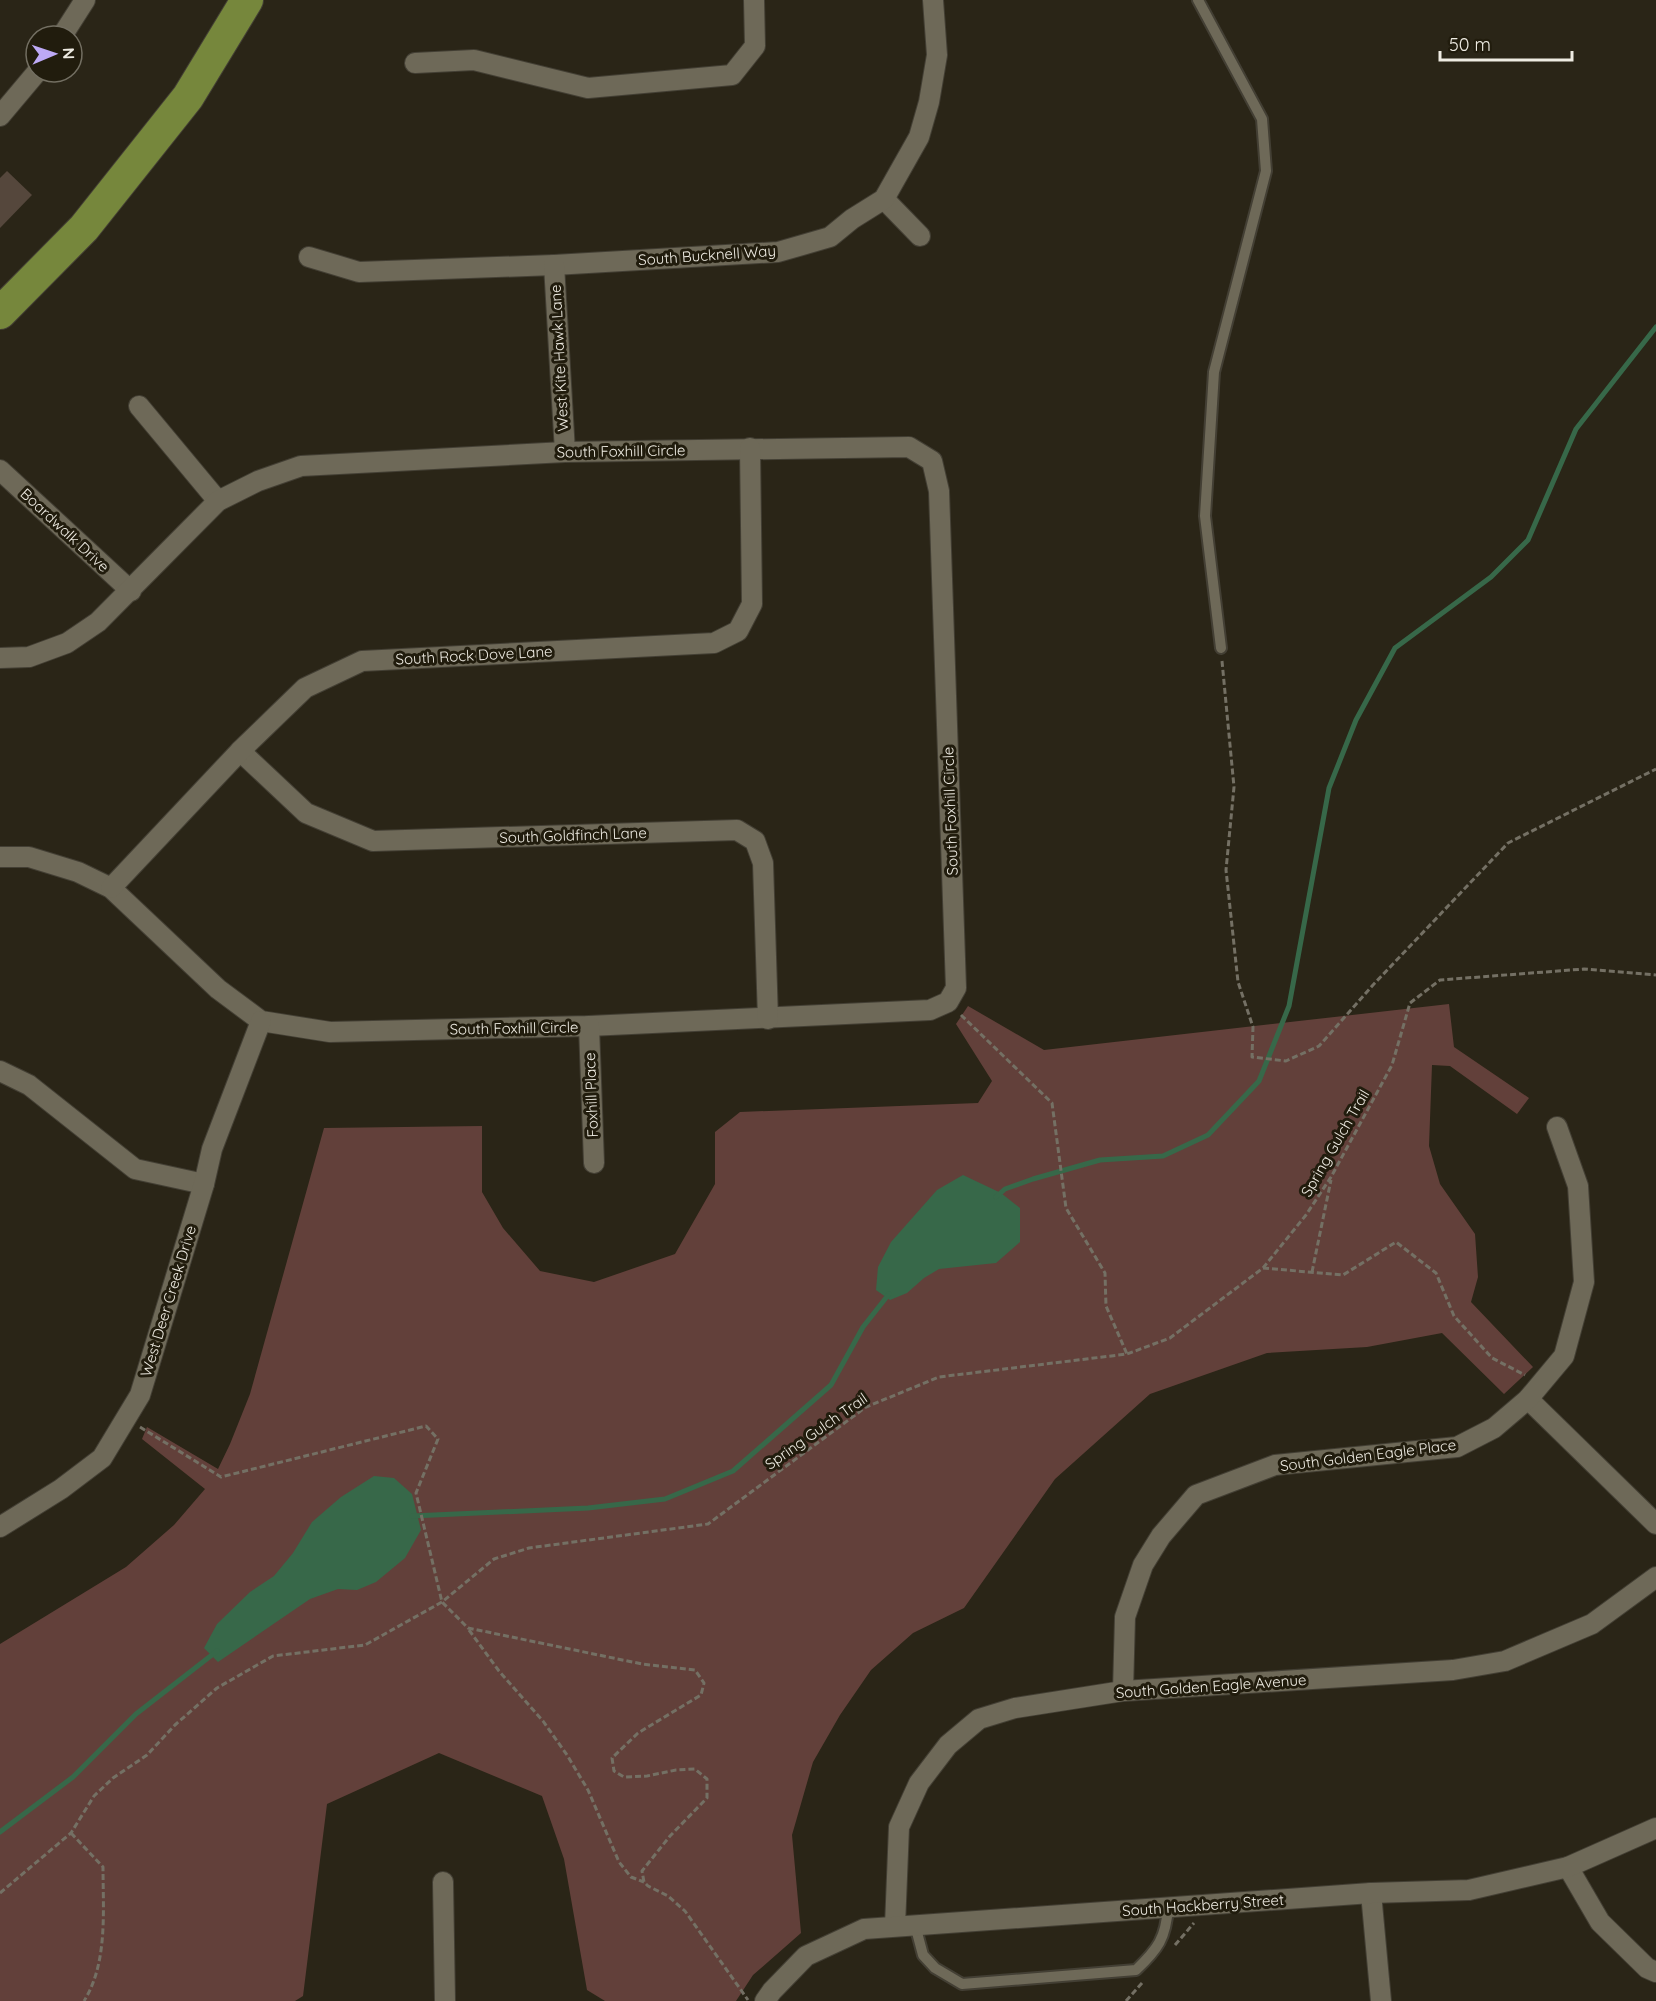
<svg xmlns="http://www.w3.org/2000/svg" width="1656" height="2001" viewBox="0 0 1656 2001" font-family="Quicksand,sans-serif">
<rect width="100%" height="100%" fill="#2a2517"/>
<path fill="#62403a" d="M1449,1004L1454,1047L1529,1098L1517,1114L1450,1066L1432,1065L1429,1146L1440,1184L1475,1234L1478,1277L1471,1302L1533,1367L1504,1394L1442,1333L1367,1347L1267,1353L1150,1394L1055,1479L964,1608L913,1633L871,1670L840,1715L813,1762L792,1835L801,1933L753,1975L736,2001H605L587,1990L564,1859L542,1796L439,1753L327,1804L303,1996L295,2001H0V1644L126,1567L174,1525L205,1489L142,1439L147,1427L218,1469L230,1444L250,1394L324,1128L482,1126V1192L503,1228L540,1271L594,1282L675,1254L715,1184V1132L740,1112L978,1103L992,1081L956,1024L968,1006L1044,1050Z"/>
<g fill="#376849">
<path d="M963,1175L1001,1193L1020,1208V1242L996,1263L939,1269L924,1278L907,1293L890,1300L876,1290L878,1267L891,1242L937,1190Z"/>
<path d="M374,1476L394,1478L412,1494L421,1530L405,1558L376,1582L357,1590L338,1589L310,1599L218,1662L204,1648L217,1624L250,1592L274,1576L293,1553L312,1522L341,1497Z"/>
</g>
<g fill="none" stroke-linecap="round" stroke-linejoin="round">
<g stroke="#376849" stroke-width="5">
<path d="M996,1197L1005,1189L1033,1179L1100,1160L1163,1156L1208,1135L1259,1081L1289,1006L1329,788L1356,720L1395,648L1491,577L1528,540L1576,429L1656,327"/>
<path d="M412,1516L588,1508L665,1499L733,1471L831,1385L863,1327L889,1294"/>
<path d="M0,1832L73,1777L136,1714L217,1651"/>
</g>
</g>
<path fill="#55473c" d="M7,171L32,195L0,228V178Z"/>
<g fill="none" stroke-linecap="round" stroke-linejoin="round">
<g stroke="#433f34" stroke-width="14">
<g id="service">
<path d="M1198,0L1262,119L1266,171L1214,372L1205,516L1221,648"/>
<path d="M915,1925L923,1955L935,1968L962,1984L1136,1970C1158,1949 1166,1938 1168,1907"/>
</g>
</g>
<g stroke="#433f34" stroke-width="22">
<g id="minor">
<path d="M62,36L85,0"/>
<path d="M415,63L474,60L588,88L732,75L755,46L754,0"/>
<path d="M0,116L37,72"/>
<path d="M884,199L920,236"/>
<path d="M309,257L359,272L554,265L778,252L830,237L852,219L884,199L919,137L929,102L937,55L933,0"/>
<path d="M554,265L565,452"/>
<path d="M139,406L218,501"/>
<path d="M0,470L131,591"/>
<path d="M0,658L29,657L67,643L98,622L218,501L258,481L301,466L565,452L909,447L932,461L939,491L956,988L948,1002L930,1010L589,1026L330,1032L261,1021L218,989L111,888L78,872L29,857H0"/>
<path d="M240,751L306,813L373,841L737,830L755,841L763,863L768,1019"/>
<path d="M111,888L240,751L305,688L362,661L714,643L738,631L752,604L750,448"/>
<path d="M589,1026L594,1163"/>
<path d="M0,1071L29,1085L135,1169L204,1184"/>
<path d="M1528,1399L1656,1524"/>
<path d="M0,1527L61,1489L102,1458L140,1395L204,1184L212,1149L261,1021"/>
<path d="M1123,1691L1125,1617L1143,1565L1161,1536L1196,1495L1275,1465L1457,1447L1494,1428L1528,1399L1564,1356L1584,1282L1578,1186L1557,1127"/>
<path d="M1568,1867L1600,1922L1647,1968L1656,1972"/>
<path d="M443,1882L445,2001"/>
<path d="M1371,1893L1381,2001"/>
<path d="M895,1926L899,1827L919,1783L948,1745L979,1719L1015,1708L1123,1691L1453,1670L1505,1661L1592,1624L1656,1577"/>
<path d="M765,2001L772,1991L806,1956L864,1929L1371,1893L1469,1890L1568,1867L1656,1828"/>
</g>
</g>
<g stroke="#433f34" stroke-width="34">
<path id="primary" d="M0,313L84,228L188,97L247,0"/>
</g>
<g stroke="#747064" stroke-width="3" stroke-dasharray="6 3" stroke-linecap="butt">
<path d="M1222,661L1234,787L1226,870L1238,982L1253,1027L1252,1057L1286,1061L1319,1046L1373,985L1508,843L1656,769"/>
<path d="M961,1015L1052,1103L1066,1208L1105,1273L1106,1306L1127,1354"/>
<path d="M1263,1268L1343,1275L1396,1242L1436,1273L1454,1316L1492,1358L1525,1375"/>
<path d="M1312,1272L1331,1180"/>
<path d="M140,1427L221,1477L426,1426L438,1439L416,1493L442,1602L468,1628L642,1664L695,1670L704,1683L701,1695L638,1733L612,1758L614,1771L624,1777L647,1776L676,1770L695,1769L707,1779V1798L670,1836L642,1871L644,1882L648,1886L668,1896L685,1911L748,2000"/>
<path d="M469,1630L499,1671L543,1721L567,1755L588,1790L619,1862L631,1877L644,1882"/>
<path d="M71,1833L103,1867C103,1910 108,1963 84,2001"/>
<path d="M0,1893L71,1833L94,1796L113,1778L147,1755L175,1725L217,1688L273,1656L365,1645L442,1602L494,1559L529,1548L708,1524L866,1407L939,1377L1127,1354L1170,1338L1263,1268L1306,1215L1331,1177L1392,1065L1410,1003L1440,980L1584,969L1656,975"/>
<path d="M1175,1945L1194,1923"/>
<path d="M1126,2001L1143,1982"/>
</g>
<use href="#service" stroke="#6e6958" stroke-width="10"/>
<use href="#minor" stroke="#6e6958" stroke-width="20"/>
<use href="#primary" stroke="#76873c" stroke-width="32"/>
</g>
<g text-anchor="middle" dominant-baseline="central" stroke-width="6" stroke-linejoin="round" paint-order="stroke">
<g font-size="15" fill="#eeebe2" stroke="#211c0d">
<text transform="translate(707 255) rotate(-4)">South Bucknell Way</text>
<text transform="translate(559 358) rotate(-93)">West Kite Hawk Lane</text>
<text transform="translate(621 451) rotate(-1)">South Foxhill Circle</text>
<text transform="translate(65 530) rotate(43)">Boardwalk Drive</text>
<text transform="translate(474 655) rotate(-3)">South Rock Dove Lane</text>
<text transform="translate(950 811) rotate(-92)">South Foxhill Circle</text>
<text transform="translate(573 835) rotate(-2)">South Goldfinch Lane</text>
<text transform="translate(514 1028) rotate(-1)">South Foxhill Circle</text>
<text transform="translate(591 1095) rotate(-92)">Foxhill Place</text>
<text transform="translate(1335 1143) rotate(-60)">Spring Gulch Trail</text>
<text transform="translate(168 1301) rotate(-73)">West Deer Creek Drive</text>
<text transform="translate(816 1431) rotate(-35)">Spring Gulch Trail</text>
<text transform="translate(1368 1455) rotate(-7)">South Golden Eagle Place</text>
<text transform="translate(1211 1686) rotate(-4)">South Golden Eagle Avenue</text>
<text transform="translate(1203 1905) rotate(-4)">South Hackberry Street</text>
</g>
</g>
<g transform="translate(54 54) rotate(88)"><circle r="28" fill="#211c0d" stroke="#736f62" stroke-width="1.5"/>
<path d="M0-4.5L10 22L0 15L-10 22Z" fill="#bda9f5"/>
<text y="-9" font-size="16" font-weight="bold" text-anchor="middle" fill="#eeebe2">N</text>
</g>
<path d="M1440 51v9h132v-9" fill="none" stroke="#eeebe2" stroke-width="3"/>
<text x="1449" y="51" font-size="18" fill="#eeebe2" stroke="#211c0d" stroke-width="4.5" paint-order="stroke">50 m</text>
</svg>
